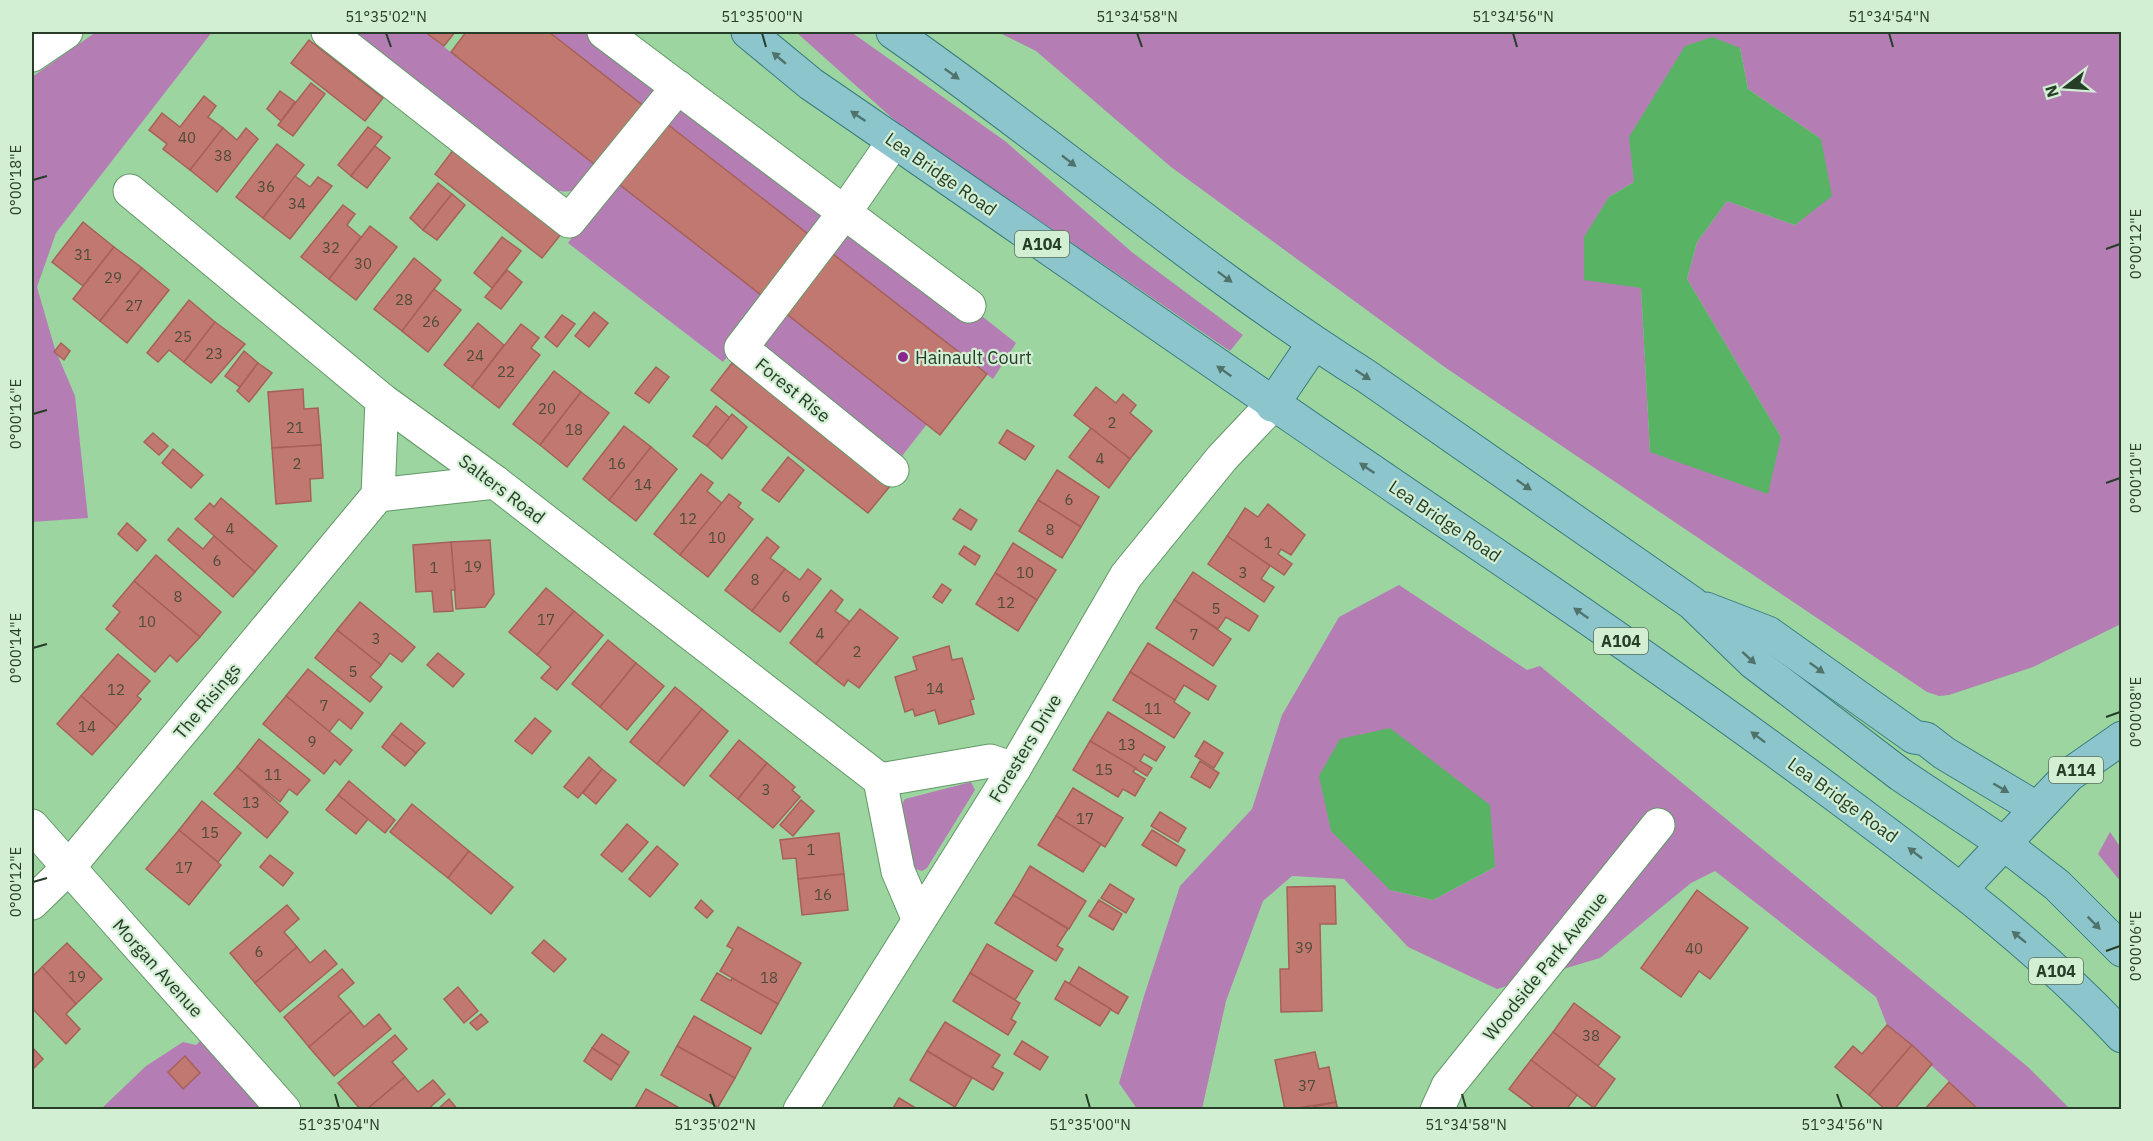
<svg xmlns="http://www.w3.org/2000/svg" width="2153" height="1141" viewBox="0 0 2153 1141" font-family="'IBM Plex Sans',sans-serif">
<rect width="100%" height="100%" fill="#9dd5a1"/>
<g fill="#b47eb4" fill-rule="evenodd">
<path d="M96,32H212L56,233L37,287L55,349L75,396L88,518L32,522V77Z"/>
<path d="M354,32H425L603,171C589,187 575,195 554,190Z"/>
<path d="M549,32H604L969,306L1016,343L993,379Z"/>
<path d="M796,32H851L1005,141L1133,253L1243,335L1230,351L901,126Z"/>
<path d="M998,32H2121V624L2033,667L1949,695L1939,696L1927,692L1446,368L1171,167L1036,51ZM1740,48L1748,89L1821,139L1795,225L1727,201L1697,242L1687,279L1781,437L1650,452L1641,287L1584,279L1609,197L1634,182Z"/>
<path d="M615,181L770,302L723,362L568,243Z"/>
<path d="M783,311L927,424L899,460L762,347Z"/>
<path d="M1399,585L1527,670L1540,666L2028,1067L2070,1109H1979L1887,1025L1876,997L1715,871L1691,883L1600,958L1497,989L1408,947L1344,879L1292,876L1263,901L1226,1001L1202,1109H1137L1119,1083L1144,996L1180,886L1252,809L1282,715L1339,617ZM1495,867L1433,900L1390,890Z"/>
<path d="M971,782L975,790L927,868L922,871L915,869L911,862L902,804L905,799Z"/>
<path d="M2110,832L2121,848V882L2098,854Z"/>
<path d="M202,1039L264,1110H100L146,1066L183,1042L196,1045Z"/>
</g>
<g fill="#58b464">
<path d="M1712,37L1740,48L1748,89L1821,139L1832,196L1795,225L1727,201L1697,242L1687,279L1781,437L1768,494L1650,452L1641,288L1584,280V237L1609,197L1634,182L1629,137L1685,46Z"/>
<path d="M1390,728L1490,805L1495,867L1433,900L1390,890L1331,831L1319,776L1340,739Z"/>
</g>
<g fill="#c17870" stroke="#a76059" stroke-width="1.5">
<path d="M425,32H455L444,46Z"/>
<path d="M466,32H549L650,111L603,171L451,52Z"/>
<path d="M309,40L383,98L365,121L291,63Z"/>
<path d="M311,83L325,94L293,136L278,125Z"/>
<path d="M280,91L295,102L281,121L267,109Z"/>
<path d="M204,96L216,106L208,117L223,128L190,170L163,149L167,144L149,130L162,113L180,127Z"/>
<path d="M662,120L817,241L770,302L615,181Z"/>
<path d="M368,127L382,137L351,176L338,165Z"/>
<path d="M223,128L237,140L246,128L258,139L217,192L190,170Z"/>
<path d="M277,144L304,165L263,218L236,197Z"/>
<path d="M375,146L390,158L367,188L351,176Z"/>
<path d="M454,149L562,233L542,258L435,174Z"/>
<path d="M295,176L310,187L318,177L332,186L290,239L263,218Z"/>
<path d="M438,183L452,194L423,230L410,218Z"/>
<path d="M452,194L465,205L437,240L423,230Z"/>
<path d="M343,205L355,214L347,225L361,237L329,279L301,257Z"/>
<path d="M83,222L114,247L83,286L52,262Z"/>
<path d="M370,226L397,247L356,300L329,279Z"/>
<path d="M502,237L521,251L492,288L474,273Z"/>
<path d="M114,247L142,268L100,321L73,299Z"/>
<path d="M829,251L987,374L940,435L783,311Z"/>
<path d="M414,258L441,280L402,331L374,309Z"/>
<path d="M142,268L169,290L127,343L100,321Z"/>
<path d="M507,270L522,282L501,309L485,297Z"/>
<path d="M434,289L461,310L428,352L402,331Z"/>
<path d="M189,300L215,322L184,362L169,350L158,362L147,353Z"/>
<path d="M594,312L608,323L589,347L575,336Z"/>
<path d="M562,315L575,324L557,347L545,337Z"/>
<path d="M215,322L245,344L211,383L184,362Z"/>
<path d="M478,323L504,345L472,387L444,365Z"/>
<path d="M521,324L539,338L531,348L540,355L499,408L472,387Z"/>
<path d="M61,343L70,351L64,360L54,352Z"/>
<path d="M244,351L258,363L240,387L225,376Z"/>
<path d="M258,363L272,373L249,402L237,391Z"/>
<path d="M732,363L890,486L868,513L711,390Z"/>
<path d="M656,367L669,377L649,403L635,393Z"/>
<path d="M554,371L581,392L540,445L513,424Z"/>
<path d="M1096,387L1116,403L1123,394L1136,405L1130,413L1152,431L1130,459L1074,415Z"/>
<path d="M303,389L304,409L318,408L321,445L272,448L268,392Z"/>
<path d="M581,392L609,413L567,467L540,445Z"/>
<path d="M716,406L730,418L707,446L693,436Z"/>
<path d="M732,414L747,427L722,459L707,446Z"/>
<path d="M624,426L651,447L609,500L583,479Z"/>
<path d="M1091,428L1130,459L1109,488L1069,457Z"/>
<path d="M1007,430L1034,446L1025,460L999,443Z"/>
<path d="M153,433L168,446L159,455L144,442Z"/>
<path d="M321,445L323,478L310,479L311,501L276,504L272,448Z"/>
<path d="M651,447L677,469L636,521L609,500Z"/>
<path d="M173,449L203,475L191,488L162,463Z"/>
<path d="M788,457L804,470L779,502L762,490Z"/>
<path d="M1057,470L1099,497L1081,527L1038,500Z"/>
<path d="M701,474L713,483L707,491L722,503L680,555L654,534Z"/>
<path d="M729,494L741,503L738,507L753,519L708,577L680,555Z"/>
<path d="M221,498L277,546L255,572L195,519L210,503L214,507Z"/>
<path d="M1038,500L1081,527L1062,558L1019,531Z"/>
<path d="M1268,504L1305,535L1291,555L1281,549L1278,554L1292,564L1284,575L1227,536L1245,508L1258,517Z"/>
<path d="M960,509L977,520L971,530L953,519Z"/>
<path d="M127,523L146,540L137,551L118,534Z"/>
<path d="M178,528L203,549L214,536L255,572L233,597L168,540Z"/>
<path d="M1227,536L1270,566L1261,579L1274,587L1264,602L1208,564Z"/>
<path d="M767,537L779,547L770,558L785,569L752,611L725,590Z"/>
<path d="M490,540L494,594L485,607L456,609L451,542Z"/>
<path d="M451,542L455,590H451L453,611L434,612L432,591L416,592L413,545Z"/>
<path d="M1013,543L1056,570L1037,600L995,573Z"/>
<path d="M964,546L980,556L975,565L959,554Z"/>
<path d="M156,555L221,612L200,637L134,581Z"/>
<path d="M785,569L800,580L808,569L821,579L780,632L752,611Z"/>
<path d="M1193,572L1258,616L1249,631L1226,617L1218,629L1174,600Z"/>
<path d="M995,573L1037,600L1018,631L976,604Z"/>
<path d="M134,581L200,637L177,662L170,655L155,672L106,629L120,612L113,606Z"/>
<path d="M942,584L951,590L942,603L933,597Z"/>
<path d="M546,588L574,611L537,655L509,632Z"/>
<path d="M831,590L843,600L835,611L850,622L816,664L790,643Z"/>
<path d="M1174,600L1231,639L1213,666L1156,628Z"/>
<path d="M360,602L415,647L402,662L390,653L381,665L337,630Z"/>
<path d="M860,609L898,638L859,688L848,680L844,686L816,664Z"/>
<path d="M574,611L603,635L557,690L541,678L551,667L537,655Z"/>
<path d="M337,630L381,665L370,677L382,687L370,702L315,658Z"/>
<path d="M608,640L636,663L600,707L572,684Z"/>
<path d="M1148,643L1216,686L1208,700L1184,685L1175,700L1130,672Z"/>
<path d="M949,646L952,660L962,658L974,699L970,700L974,714L939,724L935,710L915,716L913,709L905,712L895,677L917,670L913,657Z"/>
<path d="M438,653L464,674L453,687L427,665Z"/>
<path d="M118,654L150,681L137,696L141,699L117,727L81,696Z"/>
<path d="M636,663L664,686L627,730L600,707Z"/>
<path d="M308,669L363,713L351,729L339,719L329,732L286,696Z"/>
<path d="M1130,672L1175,700L1174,702L1190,713L1174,738L1113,700Z"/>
<path d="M675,687L702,709L657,764L630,742Z"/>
<path d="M81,696L117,727L92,755L57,724Z"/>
<path d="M286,696L352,750L340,765L335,760L324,774L263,724Z"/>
<path d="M702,709L728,731L684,786L657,764Z"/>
<path d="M1108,712L1165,747L1156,761L1144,754L1140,761L1152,768L1147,776L1090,741Z"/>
<path d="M535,718L551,731L532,754L515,741Z"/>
<path d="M401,723L425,743L416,753L392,734Z"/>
<path d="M392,734L416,753L405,766L382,747Z"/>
<path d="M259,739L310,780L297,795L289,789L280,802L237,767Z"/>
<path d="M739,740L767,763L738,799L710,776Z"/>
<path d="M1090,741L1136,768L1133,772L1145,779L1135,796L1123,789L1118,797L1073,770Z"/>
<path d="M1204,741L1223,753L1214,768L1195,756Z"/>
<path d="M589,757L602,769L578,798L564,787Z"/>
<path d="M1200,761L1219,773L1210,788L1191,777Z"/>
<path d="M767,763L795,787L792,790L800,797L773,828L738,799Z"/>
<path d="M237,767L288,812L267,838L214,794Z"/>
<path d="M602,769L616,780L596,804L583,793Z"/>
<path d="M349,781L395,820L385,833L338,795Z"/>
<path d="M1073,788L1123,818L1105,847L1056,816Z"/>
<path d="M338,795L368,819L356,834L326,810Z"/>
<path d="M801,800L814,811L793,836L780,825Z"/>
<path d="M202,801L241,833L218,862L179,830Z"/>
<path d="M412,804L469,851L448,878L390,832Z"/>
<path d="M1160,812L1186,828L1178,842L1151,826Z"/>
<path d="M1056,816L1101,844L1083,872L1038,845Z"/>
<path d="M627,824L648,842L622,872L601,855Z"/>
<path d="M179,830L221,865L189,905L146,869Z"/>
<path d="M1152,830L1185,850L1176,866L1142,845Z"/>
<path d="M839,833L844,874L798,879L796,858L783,859L780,840Z"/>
<path d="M657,846L678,864L650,897L629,879Z"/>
<path d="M469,851L513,887L491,914L448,878Z"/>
<path d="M270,855L293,873L283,886L260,867Z"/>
<path d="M1030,866L1086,901L1069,929L1013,895Z"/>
<path d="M844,874L848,910L802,915L798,879Z"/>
<path d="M1110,884L1134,899L1126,913L1101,898Z"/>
<path d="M1335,886L1336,924H1320L1322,1011L1281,1012L1280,969H1289L1287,887Z"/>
<path d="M1697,890L1748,928L1710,979L1699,971L1681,997L1641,968Z"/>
<path d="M1013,895L1068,929L1057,946L1063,949L1056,961L995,923Z"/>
<path d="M701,900L713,911L707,918L695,908Z"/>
<path d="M1099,900L1122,914L1113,930L1089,916Z"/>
<path d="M287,905L299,919L284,932L297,947L255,983L230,953Z"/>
<path d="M738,927L801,963L778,1004L720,971L733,949L727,946Z"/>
<path d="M544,940L566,959L554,972L532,953Z"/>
<path d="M67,943L102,979L76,1004L42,967Z"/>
<path d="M987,944L1033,971L1015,1000L970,973Z"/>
<path d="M297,947L310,963L325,950L337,964L280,1012L255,983Z"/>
<path d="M42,967L76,1004L66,1014L80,1029L66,1044L32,1008V977Z"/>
<path d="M1079,967L1128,997L1118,1014L1069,984Z"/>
<path d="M342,969L354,983L338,996L351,1011L309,1047L284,1017Z"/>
<path d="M717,973L731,981L732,978L778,1004L761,1034L701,1000Z"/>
<path d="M970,973L1020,1003L1011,1019L1016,1022L1008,1035L953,1001Z"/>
<path d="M1065,981L1111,1009L1100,1026L1055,999Z"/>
<path d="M458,987L478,1011L464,1023L444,999Z"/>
<path d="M1574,1003L1620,1037L1598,1066L1553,1032Z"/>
<path d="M351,1011L364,1027L379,1014L391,1029L334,1076L309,1047Z"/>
<path d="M481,1014L488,1022L477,1030L470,1023Z"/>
<path d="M694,1016L751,1048L735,1078L677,1046Z"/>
<path d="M945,1022L1000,1055L992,1067L1003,1073L993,1090L927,1051Z"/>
<path d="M1887,1025L1912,1045L1869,1095L1835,1067L1853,1046L1862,1054Z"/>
<path d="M1553,1032L1615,1079L1594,1108L1531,1060Z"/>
<path d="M602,1034L629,1052L620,1066L592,1048Z"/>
<path d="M395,1035L407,1049L392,1062L405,1077L366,1110H361L338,1083Z"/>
<path d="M1022,1041L1048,1057L1040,1070L1014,1054Z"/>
<path d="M1912,1045L1932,1064L1894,1110H1886L1869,1095Z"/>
<path d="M677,1046L735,1078L718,1107L661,1075Z"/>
<path d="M32,1047L43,1059L32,1070Z"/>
<path d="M592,1048L620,1066L611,1080L584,1061Z"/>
<path d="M927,1051L972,1078L955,1107L910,1080Z"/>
<path d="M1315,1052L1319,1069L1329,1067L1336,1102L1285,1110L1275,1060Z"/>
<path d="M185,1056L200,1073L183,1089L168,1072Z"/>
<path d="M1531,1060L1577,1095L1566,1110H1537L1509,1089Z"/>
<path d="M405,1077L418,1092L433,1080L445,1094L427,1110H366Z"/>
<path d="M1949,1082L1979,1110H1924Z"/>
<path d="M646,1089L683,1110H634Z"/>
<path d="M899,1098L919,1110H892Z"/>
<path d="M449,1099L458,1110H437Z"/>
<path d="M1336,1102L1338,1110H1299Z"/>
</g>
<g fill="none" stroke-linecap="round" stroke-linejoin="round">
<g stroke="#629867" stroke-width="35">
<g id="minor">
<path d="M328,32L569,221L678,87"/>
<path d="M604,32L969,306"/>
<path d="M32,55L66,32"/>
<path d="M130,191L382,400L495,482L880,780L898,871L918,918"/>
<path d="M892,470L741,348L844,213L894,141"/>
<path d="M378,495L495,482"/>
<path d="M880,780L990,761L1014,769"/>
<path d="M32,826L284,1110"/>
<path d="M32,903L68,868L378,495L382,400"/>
<path d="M800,1110L1014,769L1126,576L1222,458L1272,405"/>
<path d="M1437,1110L1448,1086L1658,825"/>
</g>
</g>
<g stroke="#387d7d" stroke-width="35">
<g id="major">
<path d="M748,32L811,84C1030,234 1248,388 1469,537C1595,622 1720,709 1842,800C1940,873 2038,946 2122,1036"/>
<path d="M893,32C1053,143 1201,272 1366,376L1692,603L1753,662L1901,775L2003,843L2057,885L2122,950"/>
<path d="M1272,405L1314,343"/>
<path d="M1706,609L1768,633L1914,737L1926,739L1944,753L2036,808"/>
<path d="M1961,889L2069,775L2122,738"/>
</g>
</g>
<use href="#minor" stroke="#fff" stroke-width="33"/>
<use href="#major" stroke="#8dc5cd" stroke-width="33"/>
</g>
<defs><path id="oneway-solid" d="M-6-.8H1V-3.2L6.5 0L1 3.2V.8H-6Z" transform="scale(1.5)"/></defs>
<g fill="#4f736a">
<use href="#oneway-solid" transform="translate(779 58) rotate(-140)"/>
<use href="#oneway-solid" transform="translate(952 74) rotate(36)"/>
<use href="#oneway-solid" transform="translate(858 116) rotate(-146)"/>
<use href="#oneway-solid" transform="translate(1069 161) rotate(38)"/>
<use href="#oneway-solid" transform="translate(1225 277) rotate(37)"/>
<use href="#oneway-solid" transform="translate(1224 371) rotate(-145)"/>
<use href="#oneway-solid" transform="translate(1363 375) rotate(33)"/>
<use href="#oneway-solid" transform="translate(1367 468) rotate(-146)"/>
<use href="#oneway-solid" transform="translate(1524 485) rotate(35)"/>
<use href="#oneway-solid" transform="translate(1581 613) rotate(-145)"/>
<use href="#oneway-solid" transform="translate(1749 658) rotate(42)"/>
<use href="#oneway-solid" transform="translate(1817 668) rotate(36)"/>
<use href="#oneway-solid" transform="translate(1758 737) rotate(-143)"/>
<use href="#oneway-solid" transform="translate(2001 788) rotate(30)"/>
<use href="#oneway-solid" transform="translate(1915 853) rotate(-142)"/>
<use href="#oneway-solid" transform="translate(2094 923) rotate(45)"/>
<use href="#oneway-solid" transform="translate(2019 937) rotate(-141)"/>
</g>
<path fill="none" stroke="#263d28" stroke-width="2" d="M386,33L391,47M762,33L766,47M1137,33L1142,47M1513,33L1517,47M1889,33L1893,47M33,180L47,176M2106,249L2120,244M33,414L47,410M2106,483L2120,478M33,648L47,644M2106,717L2120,712M33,882L47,878M2106,951L2120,946M335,1094L339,1108M710,1094L715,1108M1086,1094L1090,1108M1462,1094L1466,1108M1837,1094L1842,1108"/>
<circle fill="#8b268e" stroke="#d2eed3" stroke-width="2" cx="903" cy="357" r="6"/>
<g text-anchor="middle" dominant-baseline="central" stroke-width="4.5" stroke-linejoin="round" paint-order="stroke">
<g font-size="15" fill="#4d4c3a">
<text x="187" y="137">40</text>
<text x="223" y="155">38</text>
<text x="266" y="186">36</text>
<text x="297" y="203">34</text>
<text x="331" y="247">32</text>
<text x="83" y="254">31</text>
<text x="363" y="263">30</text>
<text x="113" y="277">29</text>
<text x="404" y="299">28</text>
<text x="134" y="305">27</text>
<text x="431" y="321">26</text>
<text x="183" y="336">25</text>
<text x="214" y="353">23</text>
<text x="475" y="355">24</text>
<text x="506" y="371">22</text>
<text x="547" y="408">20</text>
<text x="1112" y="422">2</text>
<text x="295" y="427">21</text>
<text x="574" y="429">18</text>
<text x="1100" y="458">4</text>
<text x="297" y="463">2</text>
<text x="617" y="463">16</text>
<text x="643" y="484">14</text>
<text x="1069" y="499">6</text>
<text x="688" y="518">12</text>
<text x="230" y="528">4</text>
<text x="1050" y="529">8</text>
<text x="717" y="537">10</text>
<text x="1268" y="542">1</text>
<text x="217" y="560">6</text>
<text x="473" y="566">19</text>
<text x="434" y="567">1</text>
<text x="1025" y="572">10</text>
<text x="1243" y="572">3</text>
<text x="755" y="579">8</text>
<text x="178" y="596">8</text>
<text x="786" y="596">6</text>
<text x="1006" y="602">12</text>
<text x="1216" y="608">5</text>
<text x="546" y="619">17</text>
<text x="147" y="621">10</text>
<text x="820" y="633">4</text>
<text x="1194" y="634">7</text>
<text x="376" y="638">3</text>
<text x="857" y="651">2</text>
<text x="353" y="671">5</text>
<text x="935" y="688">14</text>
<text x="116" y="689">12</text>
<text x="324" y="705">7</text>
<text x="1153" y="708">11</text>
<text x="87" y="726">14</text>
<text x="312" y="741">9</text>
<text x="1127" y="744">13</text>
<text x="1104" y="769">15</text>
<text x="273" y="774">11</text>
<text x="766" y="789">3</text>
<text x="251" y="802">13</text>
<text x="1085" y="818">17</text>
<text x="210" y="832">15</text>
<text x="811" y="849">1</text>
<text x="184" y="867">17</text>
<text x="823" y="894">16</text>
<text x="1304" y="947">39</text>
<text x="1694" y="948">40</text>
<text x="259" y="951">6</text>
<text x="77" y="976">19</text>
<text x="769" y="977">18</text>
<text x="1591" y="1035">38</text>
<text x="1307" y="1085">37</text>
</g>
<g fill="#d2eed3" stroke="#5a725b" stroke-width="1.5">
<rect x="1015" y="231" width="54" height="26" rx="4.5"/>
<rect x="1594" y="628" width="54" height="26" rx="4.5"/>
<rect x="2049" y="757" width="54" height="26" rx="4.5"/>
<rect x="2029" y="958" width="54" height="26" rx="4.5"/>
</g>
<g font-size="16" font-weight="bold" fill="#263d28">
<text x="1042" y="244">A104</text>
<text x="1621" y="641">A104</text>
<text x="2076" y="770">A114</text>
<text x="2056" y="971">A104</text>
</g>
<g font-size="18" fill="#263d28" stroke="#d2eed3">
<text transform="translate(941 174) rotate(35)">Lea Bridge Road</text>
<text transform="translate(793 390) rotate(39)">Forest Rise</text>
<text transform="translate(502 489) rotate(37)">Salters Road</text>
<text transform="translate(1445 521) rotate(34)">Lea Bridge Road</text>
<text transform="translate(207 701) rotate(-50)">The Risings</text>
<text transform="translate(1025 748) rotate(-59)">Foresters Drive</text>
<text transform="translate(1843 800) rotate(36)">Lea Bridge Road</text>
<text transform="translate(1545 966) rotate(-51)">Woodside Park Avenue</text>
<text transform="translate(158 968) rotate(48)">Morgan Avenue</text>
</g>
<g font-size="18" fill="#263d28" stroke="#d2eed3" text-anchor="start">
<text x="915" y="357">Hainault Court</text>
</g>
</g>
<rect width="2153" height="1141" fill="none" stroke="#d2eed3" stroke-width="66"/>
<g transform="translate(2066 87) rotate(253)" stroke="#d2eed3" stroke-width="4.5" paint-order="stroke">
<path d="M0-4.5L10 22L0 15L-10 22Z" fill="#263d28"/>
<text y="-9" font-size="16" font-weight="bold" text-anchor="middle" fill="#263d28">N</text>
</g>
<rect x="33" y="33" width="2087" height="1075" fill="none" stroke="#263d28" stroke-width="2"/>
<g font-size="15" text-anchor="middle" fill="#263d28">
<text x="386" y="22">51°35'02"N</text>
<text x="762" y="22">51°35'00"N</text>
<text x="1137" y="22">51°34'58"N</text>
<text x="1513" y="22">51°34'56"N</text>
<text x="1889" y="22">51°34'54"N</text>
<text transform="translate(16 180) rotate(-90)" y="5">0°00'18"E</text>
<text transform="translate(2136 244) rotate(-90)" y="5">0°00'12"E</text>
<text transform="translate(16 414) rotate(-90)" y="5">0°00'16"E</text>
<text transform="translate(2136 478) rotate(-90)" y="5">0°00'10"E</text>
<text transform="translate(16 648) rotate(-90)" y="5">0°00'14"E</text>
<text transform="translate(2136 712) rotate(-90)" y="5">0°00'08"E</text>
<text transform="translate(16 882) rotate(-90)" y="5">0°00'12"E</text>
<text transform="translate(2136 946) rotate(-90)" y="5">0°00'06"E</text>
<text x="339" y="1130">51°35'04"N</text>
<text x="715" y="1130">51°35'02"N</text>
<text x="1090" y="1130">51°35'00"N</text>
<text x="1466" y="1130">51°34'58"N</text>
<text x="1842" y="1130">51°34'56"N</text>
</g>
</svg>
